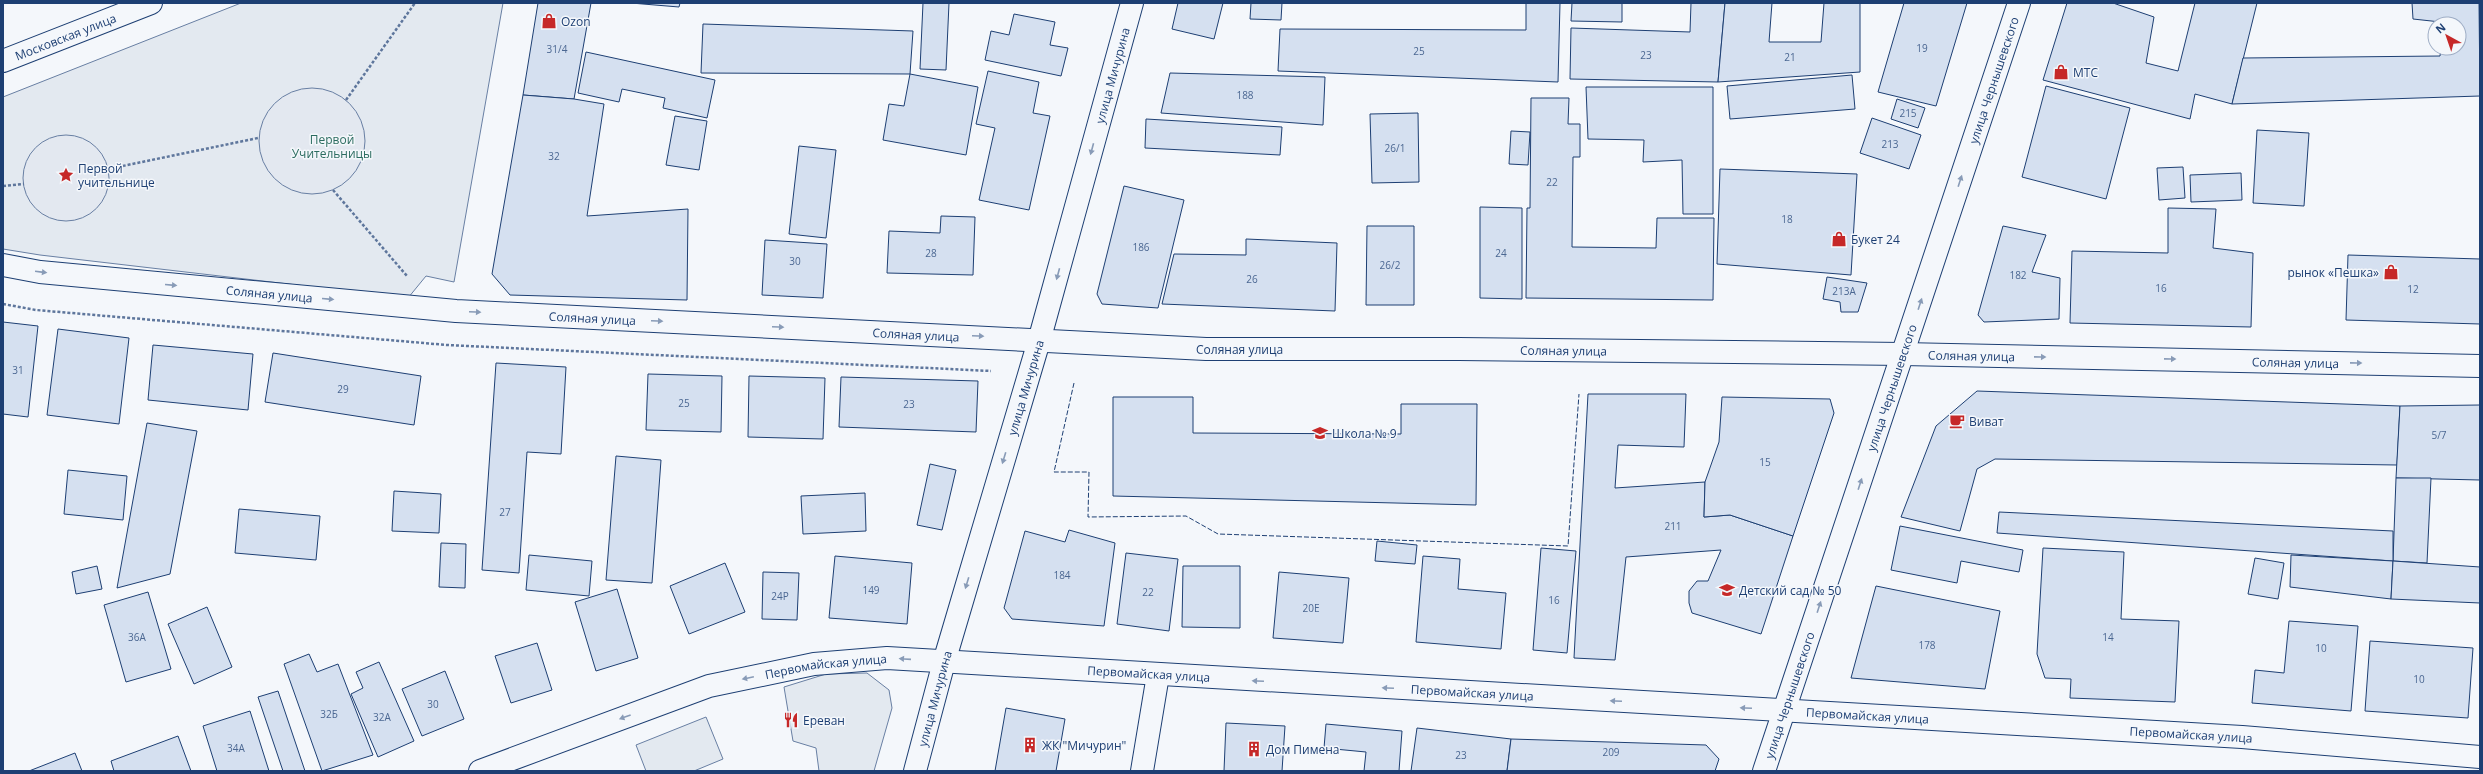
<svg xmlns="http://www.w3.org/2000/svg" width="2483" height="774" viewBox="0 0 2483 774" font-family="'Open Sans',sans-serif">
<rect width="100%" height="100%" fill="#f4f7fb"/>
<g fill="#e3e9f0" stroke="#687fa3">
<path d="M241,3H503L454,282L426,276L408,298L40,255L3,249V97Z"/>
<path d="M867,673L889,690L892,708L874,771H819L816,748L793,741L784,687L826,674Z"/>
<path d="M706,717L723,759L694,771H646L636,745Z"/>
</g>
<g fill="#e3e8f0" stroke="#687fa3">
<circle cx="312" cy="141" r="53"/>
<circle cx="66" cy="178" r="43"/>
</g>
<g fill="#d5e0f0" stroke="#1d3f73">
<path d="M538,3H591L574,99L523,95Z"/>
<path d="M631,3H680L679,7Z"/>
<path d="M923,3H949L946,70L920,69Z"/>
<path d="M1178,3H1223L1214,39L1172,29Z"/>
<path d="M1251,3H1282L1281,20L1250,19Z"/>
<path d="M1526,3H1560L1558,82L1278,71L1280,29L1526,30Z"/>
<path d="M1572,3H1622V22L1571,21Z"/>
<path d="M1691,3H1725L1718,82L1570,79L1571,28L1690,32Z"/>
<path d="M1725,3H1772L1769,42H1821L1824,3H1860V72L1718,82Z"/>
<path d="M1904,3H1967L1936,106L1878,92Z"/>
<path d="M2067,3H2113L2154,17L2146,63L2178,71L2195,3H2257L2232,104L2195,94L2190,119L2043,80Z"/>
<path d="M2412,3H2479L2480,96L2232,104L2243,58L2440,56L2441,48H2459V24L2413,19Z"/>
<path d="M1014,14L1055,22L1050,45L1068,48L1061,76L985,60L991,31L1009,35Z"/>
<path d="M703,24L913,31L910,74L701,73Z"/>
<path d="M586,52L715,80L707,118L663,108L665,98L622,89L619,102L578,93Z"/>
<path d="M988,71L1039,82L1033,113L1050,116L1029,210L979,200L995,128L976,124Z"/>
<path d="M1170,73L1325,77L1323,125L1161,113Z"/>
<path d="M910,74L978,87L966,155L883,140L889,104L904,106Z"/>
<path d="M1852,75L1855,109L1730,119L1727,86Z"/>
<path d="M2046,86L2130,108L2106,199L2022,177Z"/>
<path d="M1586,87H1713V214H1683L1682,160L1643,162L1644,140L1588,139Z"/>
<path d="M523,95L574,99L604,104L587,216L688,209L687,300L510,295L492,274Z"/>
<path d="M1531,98H1569L1568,124H1580V157H1573L1572,247L1656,248L1657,218H1714L1713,300L1526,298L1527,208H1530Z"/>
<path d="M1897,99L1925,108L1918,128L1891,119Z"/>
<path d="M1418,113L1419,182L1372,183L1370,114Z"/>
<path d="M675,116L707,121L699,170L666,165Z"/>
<path d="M1872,118L1921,135L1909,169L1860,153Z"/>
<path d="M1146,119L1282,127L1280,155L1145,148Z"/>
<path d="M2257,130L2309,133L2304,206L2253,203Z"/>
<path d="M1511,131L1530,132L1528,165L1509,164Z"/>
<path d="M799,146L836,150L826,238L789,234Z"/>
<path d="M2183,167L2185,198L2159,200L2157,168Z"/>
<path d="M1720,169L1857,174L1851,275L1717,264Z"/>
<path d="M2241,173L2242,200L2191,202L2190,175Z"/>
<path d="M1124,186L1184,200L1158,308L1102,304L1097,294Z"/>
<path d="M1480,207L1522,208V299L1480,298Z"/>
<path d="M2168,208L2216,209L2213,248L2253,253L2251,327L2070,323L2072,251L2168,253Z"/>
<path d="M941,216L975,217L973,275L887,273L889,231L940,233Z"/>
<path d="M1367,226H1414V305H1366Z"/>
<path d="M2003,226L2046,235L2032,272L2060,278L2059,319L1984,322L1978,315Z"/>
<path d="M1246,239L1337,243L1335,311L1162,304L1174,254L1246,255Z"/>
<path d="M765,240L827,244L823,298L762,295Z"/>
<path d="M2348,255L2480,259V324L2346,320Z"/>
<path d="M1827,277L1867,283L1858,312H1841L1840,302L1823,299Z"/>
<path d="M3,322L38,326L28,417L3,414Z"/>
<path d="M58,329L129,338L119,424L47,415Z"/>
<path d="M153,345L253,354L248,410L148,400Z"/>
<path d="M273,353L421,376L414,425L265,402Z"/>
<path d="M496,363L566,367L561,454L527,452L519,573L482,570Z"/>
<path d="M648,374L722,376L721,432L646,430Z"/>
<path d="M749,376L825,378L823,439L748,437Z"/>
<path d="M841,377L978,381L976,432L839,427Z"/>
<path d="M1977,391L2400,406L2397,465L1995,459L1977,469L1960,531L1901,517L1936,426Z"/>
<path d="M1588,394H1686L1684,447L1618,445L1615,488L1705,482L1704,517L1730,515L1793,536L1761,634L1692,613L1689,603V591L1697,581H1708L1721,550L1626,557L1615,660L1574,658Z"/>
<path d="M1113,397H1193V433L1401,434V404H1477L1476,505L1113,496Z"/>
<path d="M1722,397L1830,399L1834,413L1793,536L1730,515L1704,517L1705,482L1719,442Z"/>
<path d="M2480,405V480L2396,478L2400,406Z"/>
<path d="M147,423L197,431L170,574L117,588Z"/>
<path d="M616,456L661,460L652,583L606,580Z"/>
<path d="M930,464L956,470L942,530L917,525Z"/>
<path d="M68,470L127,476L123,520L64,514Z"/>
<path d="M2396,478H2431L2427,563L2393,561Z"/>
<path d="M394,491L441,494L439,533L392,531Z"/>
<path d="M865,493L866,531L803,534L801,496Z"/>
<path d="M239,509L320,516L316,560L235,553Z"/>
<path d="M1999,512L2393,531V561L1997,533Z"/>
<path d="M1900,526L2023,550L2019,572L1961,561L1957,583L1891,570Z"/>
<path d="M1069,530L1115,543L1104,626L1012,619L1004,608L1025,531L1065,542Z"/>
<path d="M1377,541L1417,545L1415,564L1375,561Z"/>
<path d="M441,543L466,544L465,588L439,587Z"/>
<path d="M1541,548L1576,551L1567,653L1533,650Z"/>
<path d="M2043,548L2124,552L2121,619L2179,621L2175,702L2070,698L2071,679L2045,678L2037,654Z"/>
<path d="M1126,553L1178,559L1169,631L1117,624Z"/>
<path d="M529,555L592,561L589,596L526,590Z"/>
<path d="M2291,555L2393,561L2391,599L2290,587Z"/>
<path d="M835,556L912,563L907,624L829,618Z"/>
<path d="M1423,556L1460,559L1458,589L1506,593L1501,649L1416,642Z"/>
<path d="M2255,558L2284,563L2278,599L2248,594Z"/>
<path d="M2393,561L2480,567V603L2391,599Z"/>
<path d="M725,563L745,612L689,634L670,586Z"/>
<path d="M97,566L102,589L76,594L72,572Z"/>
<path d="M1183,566H1240V628L1182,627Z"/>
<path d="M763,572L799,573L797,620L762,619Z"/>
<path d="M1279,572L1349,578L1343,643L1273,638Z"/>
<path d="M1876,586L2000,611L1985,689L1851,678Z"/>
<path d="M617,589L638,658L596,671L575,602Z"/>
<path d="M148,592L171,669L126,682L104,605Z"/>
<path d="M207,607L232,667L194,684L168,624Z"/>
<path d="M2289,621L2358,626L2351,711L2252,703L2255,670L2284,673Z"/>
<path d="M2370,641L2473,648L2468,718L2365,711Z"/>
<path d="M537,643L552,690L511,703L495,656Z"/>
<path d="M309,654L317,672L338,664L373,755L322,771L284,664Z"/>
<path d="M379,662L414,741L378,757L351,694L363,688L356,672Z"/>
<path d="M445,671L464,719L422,736L402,689Z"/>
<path d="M278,691L305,771H283L258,697Z"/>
<path d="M1006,708L1065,719L1056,771H995Z"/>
<path d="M250,711L269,771H217L203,726Z"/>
<path d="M1226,723L1285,726L1282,771H1224Z"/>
<path d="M1326,724L1402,731L1399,771H1364L1366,752L1324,748Z"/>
<path d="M1417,728L1511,739L1507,771H1411Z"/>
<path d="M178,736L191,771H114L111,761Z"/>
<path d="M1511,739L1706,745L1719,759L1715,771H1507Z"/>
<path d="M75,753L82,771H29Z"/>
</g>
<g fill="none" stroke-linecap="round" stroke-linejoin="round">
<g stroke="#1d3f73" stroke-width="24">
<g id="street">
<path id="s1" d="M3,265L40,272L456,311L1206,349H1459L1903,354L2480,366"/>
<path id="s2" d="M480,771L709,686L814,664L887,658L2242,737L2480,757"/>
<path d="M1142,771L1158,675"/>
</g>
</g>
<g stroke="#1d3f73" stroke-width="24">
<g id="secondary">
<path id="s3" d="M3,61L151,3"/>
</g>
</g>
<g stroke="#1d3f73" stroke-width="24">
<g id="primary">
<path id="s4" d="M915,771L944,662L1039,341L1132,3"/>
<path id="s5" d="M1764,771L2019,3"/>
</g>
</g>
<g stroke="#5e769c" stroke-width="2.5" stroke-dasharray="3 2" stroke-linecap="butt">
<path d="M346,100L415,3"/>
<path d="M108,169L258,138"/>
<path d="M3,186L24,184"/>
<path d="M333,190L407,276"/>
<path d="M3,304L36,310L447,345L991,371"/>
</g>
<use href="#street" stroke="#f4f7fb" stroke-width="22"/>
<use href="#secondary" stroke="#f4f7fb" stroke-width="22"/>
<use href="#primary" stroke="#f4f7fb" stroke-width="22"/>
<path stroke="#1d3f73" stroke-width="1" stroke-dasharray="5 2" stroke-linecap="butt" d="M1074,383L1054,472H1089L1088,517L1186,516L1218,534L1568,546L1579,394"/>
</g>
<defs><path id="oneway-solid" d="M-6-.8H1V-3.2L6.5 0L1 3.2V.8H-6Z"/></defs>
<g fill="#889bb7">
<use href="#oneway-solid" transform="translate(1092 149) rotate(105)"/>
<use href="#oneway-solid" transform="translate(1960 181) rotate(-72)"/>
<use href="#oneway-solid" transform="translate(41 272) rotate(7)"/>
<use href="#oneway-solid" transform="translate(1058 274) rotate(105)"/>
<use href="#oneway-solid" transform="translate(171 285) rotate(5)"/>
<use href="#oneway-solid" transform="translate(328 299) rotate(5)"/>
<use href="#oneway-solid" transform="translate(1920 304) rotate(-72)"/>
<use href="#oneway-solid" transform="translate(475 312) rotate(3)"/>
<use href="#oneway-solid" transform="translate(657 321) rotate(3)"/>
<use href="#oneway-solid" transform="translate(778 327) rotate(3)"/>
<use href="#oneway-solid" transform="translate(978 336) rotate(3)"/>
<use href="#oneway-solid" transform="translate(2040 357) rotate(1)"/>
<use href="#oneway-solid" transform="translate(2170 359) rotate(1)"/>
<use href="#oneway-solid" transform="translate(2356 363) rotate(1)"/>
<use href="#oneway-solid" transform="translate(1004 458) rotate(107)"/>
<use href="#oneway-solid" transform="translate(1860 484) rotate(-72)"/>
<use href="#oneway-solid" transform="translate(967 583) rotate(107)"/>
<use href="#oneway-solid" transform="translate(1819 607) rotate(-72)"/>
<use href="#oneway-solid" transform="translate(905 659) rotate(-176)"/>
<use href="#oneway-solid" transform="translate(748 678) rotate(168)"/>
<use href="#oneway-solid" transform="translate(1258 681) rotate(-177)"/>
<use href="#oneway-solid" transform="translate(1388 688) rotate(-177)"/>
<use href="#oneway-solid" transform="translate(1616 701) rotate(-177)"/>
<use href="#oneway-solid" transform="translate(1746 708) rotate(-177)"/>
<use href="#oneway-solid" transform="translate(625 717) rotate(160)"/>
</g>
<defs>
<g id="shop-bare" transform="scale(1.2)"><path d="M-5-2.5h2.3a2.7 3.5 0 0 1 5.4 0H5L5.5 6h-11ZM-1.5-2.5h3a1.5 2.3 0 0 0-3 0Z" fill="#c62828" stroke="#f4f7fb" stroke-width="2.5" paint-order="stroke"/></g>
<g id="sight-bare" transform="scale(1.2)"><path d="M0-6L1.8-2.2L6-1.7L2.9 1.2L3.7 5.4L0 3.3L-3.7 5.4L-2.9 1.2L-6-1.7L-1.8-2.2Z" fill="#c62828" stroke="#f4f7fb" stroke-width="2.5" paint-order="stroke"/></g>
<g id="cafe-bare" transform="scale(1.2)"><path d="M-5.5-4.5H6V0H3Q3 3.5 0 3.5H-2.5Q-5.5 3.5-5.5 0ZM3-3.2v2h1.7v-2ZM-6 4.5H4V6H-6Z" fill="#c62828" stroke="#f4f7fb" stroke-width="2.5" paint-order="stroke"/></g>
<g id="school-bare" transform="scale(1.2)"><path d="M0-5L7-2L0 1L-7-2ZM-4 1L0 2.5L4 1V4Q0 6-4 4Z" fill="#c62828" stroke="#f4f7fb" stroke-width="2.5" paint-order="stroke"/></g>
<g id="restaurant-bare" transform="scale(1.2)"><path d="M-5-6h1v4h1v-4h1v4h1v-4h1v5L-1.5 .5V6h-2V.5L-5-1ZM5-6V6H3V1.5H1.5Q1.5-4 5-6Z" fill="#c62828" stroke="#f4f7fb" stroke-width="2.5" paint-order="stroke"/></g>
<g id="building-bare" transform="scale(1.2)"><path d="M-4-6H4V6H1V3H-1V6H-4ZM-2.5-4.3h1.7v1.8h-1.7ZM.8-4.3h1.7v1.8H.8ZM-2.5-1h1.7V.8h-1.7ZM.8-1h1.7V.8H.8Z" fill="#c62828" stroke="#f4f7fb" stroke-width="2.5" paint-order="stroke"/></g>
</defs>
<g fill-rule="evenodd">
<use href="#shop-bare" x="549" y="21"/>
<use href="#shop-bare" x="2061" y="72"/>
<use href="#sight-bare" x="66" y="175"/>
<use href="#shop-bare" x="1839" y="239"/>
<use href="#shop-bare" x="2391" y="272"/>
<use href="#cafe-bare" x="1957" y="421"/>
<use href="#school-bare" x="1320" y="433"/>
<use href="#school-bare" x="1727" y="590"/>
<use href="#restaurant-bare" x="791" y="720"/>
<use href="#building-bare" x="1030" y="745"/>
<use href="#building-bare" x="1254" y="749"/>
</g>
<g text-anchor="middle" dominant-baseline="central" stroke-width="3" stroke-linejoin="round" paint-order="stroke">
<g font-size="10" fill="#4b6792">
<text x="1922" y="48">19</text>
<text x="557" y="49">31/4</text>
<text x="1419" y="51">25</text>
<text x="1646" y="55">23</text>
<text x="1790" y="57">21</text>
<text x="1245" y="95">188</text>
<text x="1908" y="113">215</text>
<text x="1890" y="144">213</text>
<text x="1395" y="148">26/1</text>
<text x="554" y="156">32</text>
<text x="1552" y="182">22</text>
<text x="1787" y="219">18</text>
<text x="1141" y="247">186</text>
<text x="931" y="253">28</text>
<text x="1501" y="253">24</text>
<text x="795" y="261">30</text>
<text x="1390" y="265">26/2</text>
<text x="2018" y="275">182</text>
<text x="1252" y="279">26</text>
<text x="2161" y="288">16</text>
<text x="2413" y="289">12</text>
<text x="1844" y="291">213А</text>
<text x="18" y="370">31</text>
<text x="343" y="389">29</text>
<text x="684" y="403">25</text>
<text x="909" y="404">23</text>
<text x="2439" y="435">5/7</text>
<text x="1765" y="462">15</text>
<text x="505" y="512">27</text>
<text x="1673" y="526">211</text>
<text x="1062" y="575">184</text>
<text x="871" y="590">149</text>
<text x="1148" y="592">22</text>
<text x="780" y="596">24Р</text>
<text x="1554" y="600">16</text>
<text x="1311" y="608">20Е</text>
<text x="137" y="637">36А</text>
<text x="2108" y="637">14</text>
<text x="1927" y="645">178</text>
<text x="2321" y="648">10</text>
<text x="2419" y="679">10</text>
<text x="433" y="704">30</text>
<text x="329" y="714">32Б</text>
<text x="382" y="717">32А</text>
<text x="236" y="748">34А</text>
<text x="1611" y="752">209</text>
<text x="1461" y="755">23</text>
</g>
<g font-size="12" fill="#1d3f73" stroke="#f4f7fb" text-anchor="start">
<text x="561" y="21">Ozon</text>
<text x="2073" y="72">МТС</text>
<text x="78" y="168">Первой<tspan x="78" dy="14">учительнице</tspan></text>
<text x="1851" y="239">Букет 24</text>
<text x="2379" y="272" text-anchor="end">рынок «Пешка»</text>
<text x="1969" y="421">Виват</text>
<text x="1332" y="433">Школа № 9</text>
<text x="1739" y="590">Детский сад № 50</text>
<text x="803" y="720">Ереван</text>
<text x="1042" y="745">ЖК "Мичурин"</text>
<text x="1266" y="749">Дом Пимена</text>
</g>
<g font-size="12" fill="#1d3f73" stroke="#f4f7fb">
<text stroke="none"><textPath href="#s3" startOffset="67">Московская улица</textPath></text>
<text stroke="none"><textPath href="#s4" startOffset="723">улица Мичурина</textPath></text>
<text stroke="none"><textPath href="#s5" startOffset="728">улица Чернышевского</textPath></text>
<text stroke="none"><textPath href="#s1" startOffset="268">Соляная улица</textPath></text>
<text stroke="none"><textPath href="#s1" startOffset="592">Соляная улица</textPath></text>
<text stroke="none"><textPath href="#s1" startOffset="916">Соляная улица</textPath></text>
<text stroke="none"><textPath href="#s1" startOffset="1240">Соляная улица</textPath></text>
<text stroke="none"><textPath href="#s1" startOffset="1564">Соляная улица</textPath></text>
<text stroke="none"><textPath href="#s1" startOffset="1972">Соляная улица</textPath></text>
<text stroke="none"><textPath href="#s1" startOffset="2296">Соляная улица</textPath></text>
<text stroke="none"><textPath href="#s5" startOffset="404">улица Чернышевского</textPath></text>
<text stroke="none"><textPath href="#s4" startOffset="399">улица Мичурина</textPath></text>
<text stroke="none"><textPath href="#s2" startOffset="363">Первомайская улица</textPath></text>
<text stroke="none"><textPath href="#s2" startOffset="687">Первомайская улица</textPath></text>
<text stroke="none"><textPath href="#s2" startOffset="1011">Первомайская улица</textPath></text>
<text stroke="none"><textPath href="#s5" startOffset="80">улица Чернышевского</textPath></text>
<text stroke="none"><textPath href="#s4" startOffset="75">улица Мичурина</textPath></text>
<text stroke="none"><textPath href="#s2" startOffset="1407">Первомайская улица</textPath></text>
<text stroke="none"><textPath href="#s2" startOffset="1731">Первомайская улица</textPath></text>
</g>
<g font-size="12" fill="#2c6c60" stroke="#f4f7fb">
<text x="332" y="139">Первой<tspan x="332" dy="14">Учительницы</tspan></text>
</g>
</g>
<rect width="2483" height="774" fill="none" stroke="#1d3f73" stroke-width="8"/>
<g transform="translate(2447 36) rotate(320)"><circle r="19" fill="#f4f7fb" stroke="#9eadc5"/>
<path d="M0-3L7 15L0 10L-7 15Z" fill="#c62828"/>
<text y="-6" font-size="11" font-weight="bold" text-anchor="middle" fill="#1d3f73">N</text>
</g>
</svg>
